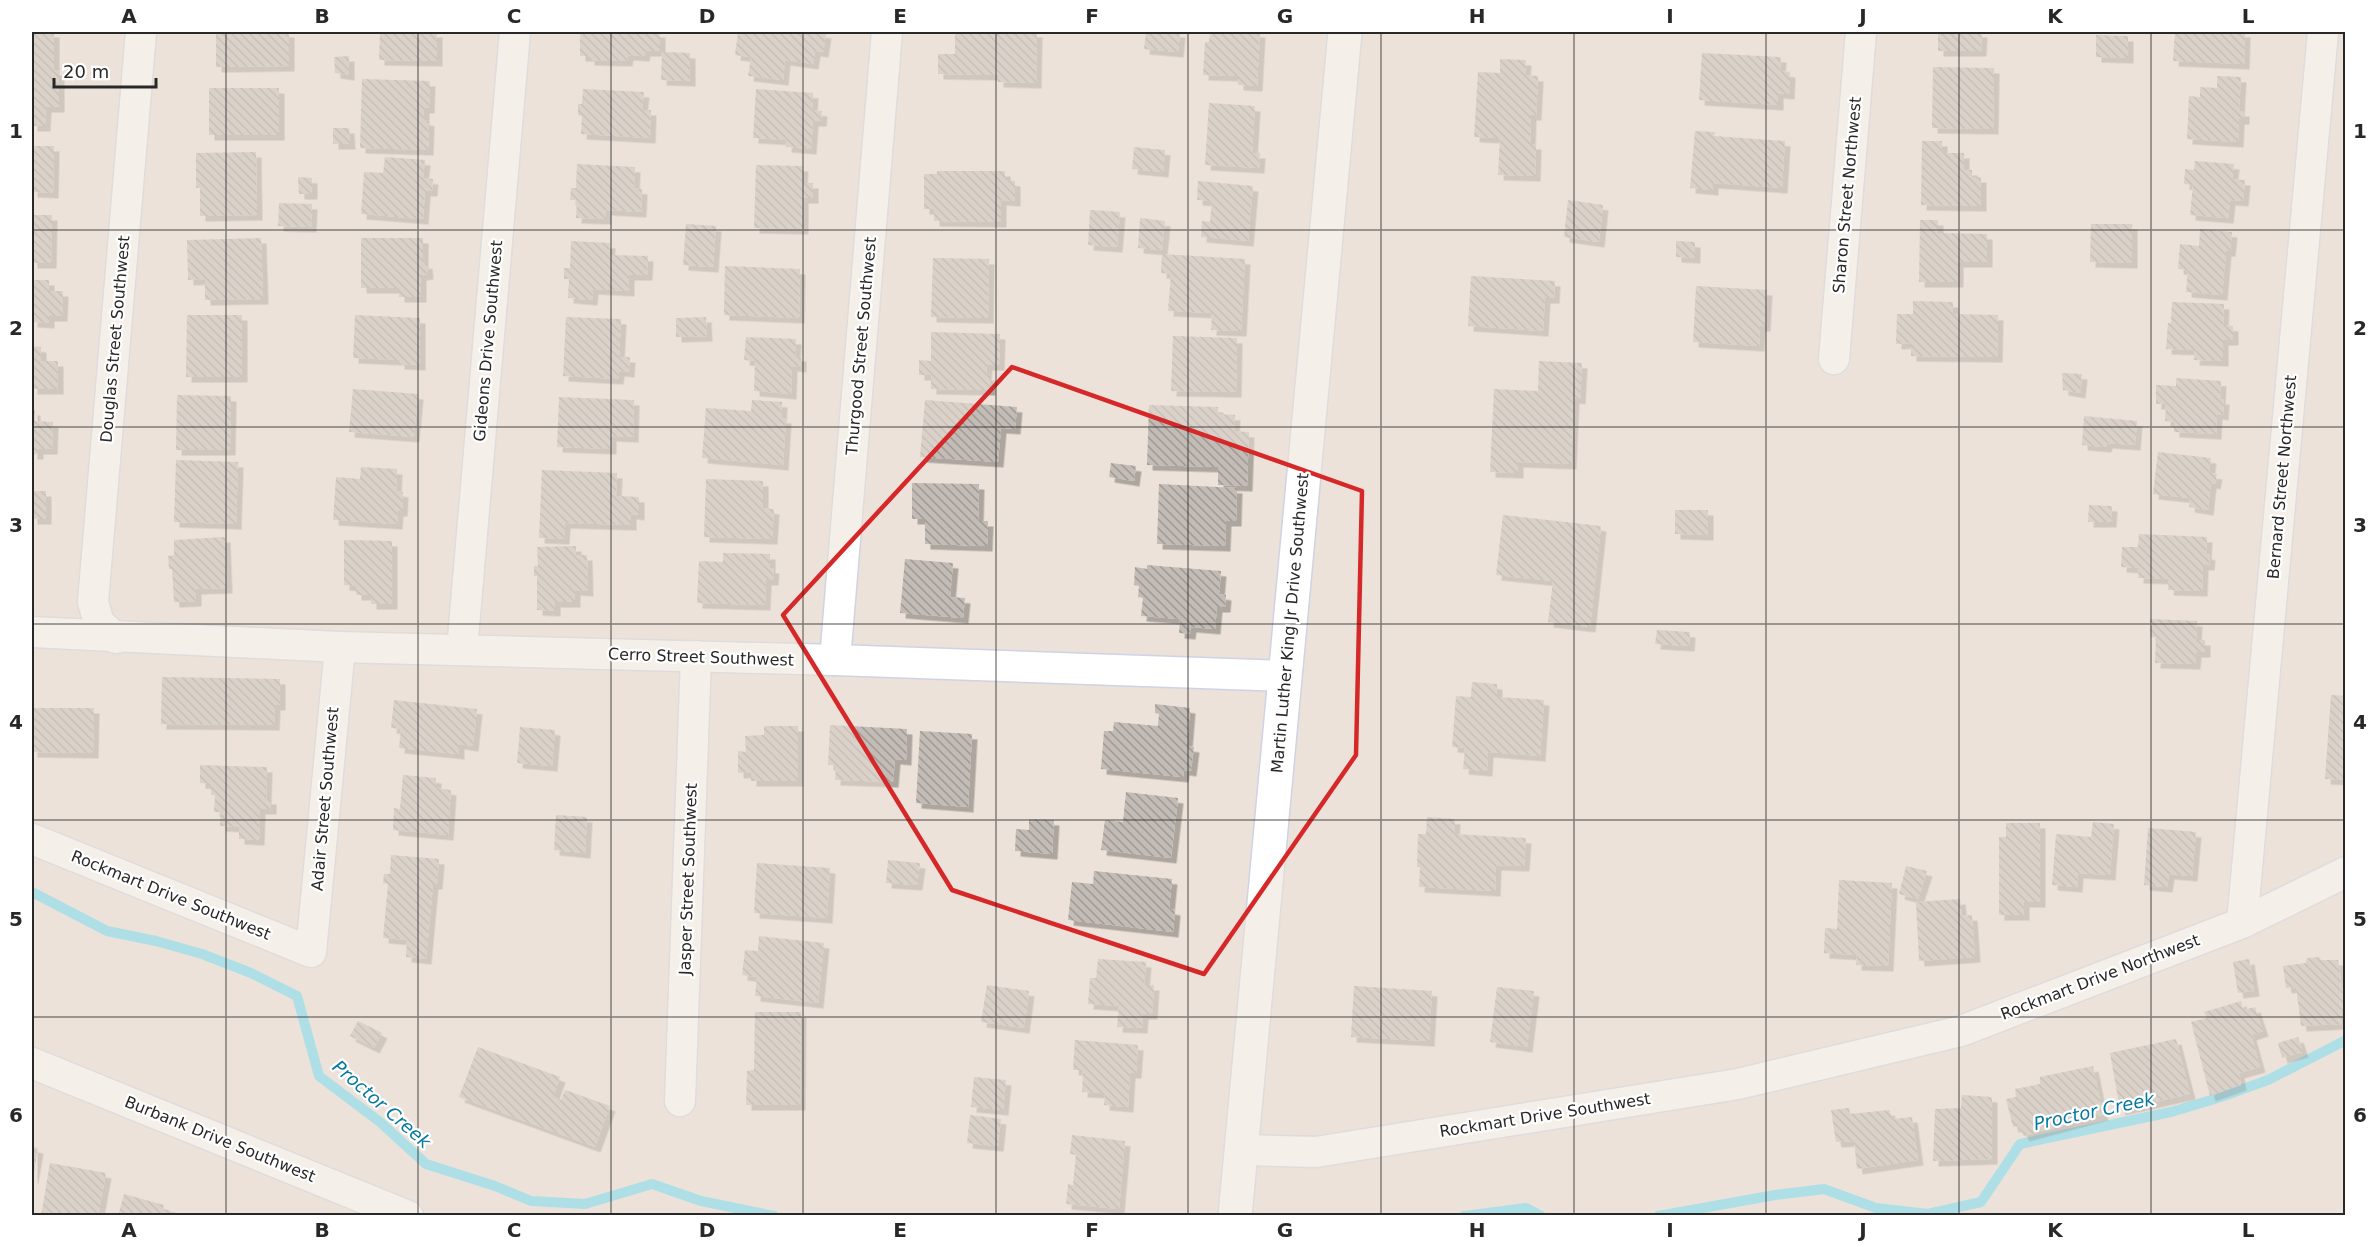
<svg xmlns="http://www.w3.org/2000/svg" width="2377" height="1247" viewBox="0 0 2377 1247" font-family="'DejaVu Sans',sans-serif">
<defs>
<pattern id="building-back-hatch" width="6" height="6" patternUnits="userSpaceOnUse" patternTransform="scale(1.5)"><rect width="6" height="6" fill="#c3bcb6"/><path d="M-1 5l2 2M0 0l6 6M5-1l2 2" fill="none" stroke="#9e9994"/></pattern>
<filter id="shadow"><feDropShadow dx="5.5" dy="5.5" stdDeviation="0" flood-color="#0004"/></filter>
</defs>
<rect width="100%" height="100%" fill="#ece2d9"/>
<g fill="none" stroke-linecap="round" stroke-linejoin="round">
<g stroke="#64dbf5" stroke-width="10">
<path d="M32,892L107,931L156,941L202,954L251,973L297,996L319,1076L380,1122L426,1164L495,1186L531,1201L585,1204L652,1184L701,1201L774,1216"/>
<path d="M1464,1216L1526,1208L1541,1216"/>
<path d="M1658,1216L1775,1195L1824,1189L1876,1208L1928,1214L1981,1202L2020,1144L2171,1112L2218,1098L2268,1080L2346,1040"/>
</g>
</g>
<g fill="url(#building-back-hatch)" filter="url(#shadow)">
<path d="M32,32H54V70H59V107H46L45,126H32Z"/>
<path d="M216,32H289V66L216,67Z"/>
<path d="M380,32H437V61L379,60Z"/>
<path d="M580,32H660V51H645L644,56L628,55L627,61L589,60V56H580Z"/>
<path d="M738,32H818L826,33L823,52L815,51L813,64L785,60L783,80L748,76L751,57L735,55Z"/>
<path d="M955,32H1037L1036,83L998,82V75L938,74V54H955Z"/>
<path d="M1146,32H1180L1178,52L1144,49Z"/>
<path d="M1210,32H1260L1257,86L1238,85V76L1203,75L1205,42H1209Z"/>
<path d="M1938,32H1982L1981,51H1938Z"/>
<path d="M2175,32H2245L2244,64L2173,61Z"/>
<path d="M2096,35L2128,36V58L2096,57Z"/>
<path d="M662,52L690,53V81L661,80Z"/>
<path d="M1702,53L1781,57L1780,71L1790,72L1789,94L1778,93V105L1699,100Z"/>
<path d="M349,56V75L335,73L334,57Z"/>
<path d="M1500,59L1526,60L1525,75L1538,76L1536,115H1531L1530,144H1536L1535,176L1498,175L1500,138L1474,137L1478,72L1500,73Z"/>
<path d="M1933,67L1994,68L1993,129L1932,128Z"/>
<path d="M2217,76L2241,77L2239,111H2244V119H2239L2238,142L2187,139L2189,96L2200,97V87L2217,88Z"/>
<path d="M362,79L430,81L429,108H424V120L429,121L428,150L360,148Z"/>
<rect x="209" y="88" width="70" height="47"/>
<path d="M583,89L644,92L642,110H651L650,138L581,134L582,116L578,115V104H582Z"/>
<path d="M756,89L813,93L812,110L822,111L821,121H813L811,149L786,147L787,140L753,138Z"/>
<path d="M1209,103L1255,106L1252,153H1260L1259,168L1205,165Z"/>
<path d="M333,128H349L350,144H333Z"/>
<path d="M1695,131L1715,132L1714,136L1785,141L1782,188L1713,183V190L1690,188Z"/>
<path d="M1922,141H1942V153H1964V170H1972V177H1981V206L1921,205Z"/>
<path d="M32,146H54L53,193L32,192Z"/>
<path d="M1134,147L1165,150L1163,172L1132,169Z"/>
<path d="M256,152L257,215L200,216V188H196V153Z"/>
<path d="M385,157L425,160L423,178L433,179L432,191H425L423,219L361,214L364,172L383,173Z"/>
<path d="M2195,161L2234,164L2232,179L2245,180L2243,201L2230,200L2228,218L2190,215L2193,185L2184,184L2185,169L2194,170Z"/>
<path d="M577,164L635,167L634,188L642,189L641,212L606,210V219L576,218L577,200H570L571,188H576Z"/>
<path d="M756,165L803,166L802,183H813V198H803V229L754,228Z"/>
<path d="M937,171H1005V180L1015,181V201L1001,200V222L934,221V209H924V174H937Z"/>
<path d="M298,177L312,178V194H299Z"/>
<path d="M1198,181L1253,186L1248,241L1201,237L1202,221L1210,222L1212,201L1197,200Z"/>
<path d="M1568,200L1603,205L1599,242L1564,237Z"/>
<path d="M279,203L312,204L311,227L278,226Z"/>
<path d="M32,210H34V215H52L51,263H32Z"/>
<path d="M1090,210L1120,212L1117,247L1088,245Z"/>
<path d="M1140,218L1165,221L1162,250L1138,248Z"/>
<path d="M1920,220H1938V233L1987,234V262H1958V282H1919Z"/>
<path d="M686,224L716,226L713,267L683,265Z"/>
<path d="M2091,224H2132V263L2090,262Z"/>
<path d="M2200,229L2232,232L2230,251H2226L2222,295L2186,292L2188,270L2178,269L2180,244L2199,246Z"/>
<path d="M261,238L263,299L205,300V279L188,280L187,240Z"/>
<path d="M361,238H423V264L427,263L428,274L421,275V297H399V288H361Z"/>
<path d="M571,241L610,243L609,255L648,256L647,275H629V291L593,289L592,300L568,298L569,279H564V268H570Z"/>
<path d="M1676,241L1695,242V258L1676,257Z"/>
<path d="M1162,254L1245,259L1241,331L1211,330L1212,313L1168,311L1171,274L1161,273Z"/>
<path d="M933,258L989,259L988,318L931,317Z"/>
<path d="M725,266L800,269L799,318L724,315Z"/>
<path d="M1471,276L1555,281L1554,298H1545L1543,331L1468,326Z"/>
<path d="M32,280H49V291H63L62,316H49V323L32,322Z"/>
<path d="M1696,286L1767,290L1765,326H1760L1759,346L1693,342Z"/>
<path d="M1913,301L1953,302V314L1998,315L1997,357L1911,356V343L1896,344L1897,314H1913Z"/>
<path d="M2172,302L2224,304L2223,325L2233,326V340H2223V361L2194,360L2195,350L2166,349L2168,323H2171Z"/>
<path d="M187,315H242V377H186Z"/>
<path d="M355,315L420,318V365L399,364V360L353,358Z"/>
<path d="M566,317L621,319L619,357H630L629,372L619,371L618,379L563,376Z"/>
<path d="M706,317L707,336L676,337V318Z"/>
<path d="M931,332L1000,334L999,365H987L986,375H990V390L931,389V375H919V360L931,361Z"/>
<path d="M1173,336L1237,338L1236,392L1171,391Z"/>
<path d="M746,337L796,339L795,356H801V367L792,366L791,394L754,391L755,361L744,360Z"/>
<path d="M32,346L41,347V361H58V389H32Z"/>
<path d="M1539,361L1582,363L1580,399L1574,398L1571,464L1518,462V473L1490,472L1494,389L1538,391Z"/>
<path d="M2062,373L2082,374L2080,393L2063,390Z"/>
<path d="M2176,378L2221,381L2220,399H2224L2223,415L2217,414L2216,434L2174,432V422L2165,421L2166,404H2156V385L2176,386Z"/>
<path d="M353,389L418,394L414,437L349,432Z"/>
<path d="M177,395L231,396L230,450H176Z"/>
<path d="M559,397L634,400L633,437L611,436V449L557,447Z"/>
<path d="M752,400L782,402L781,418H786L783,465L702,458L706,408L751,411Z"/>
<path d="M925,400L1017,407L1015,429L1001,428L998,462L920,457Z"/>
<path d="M1149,405L1218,407V414L1235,415L1234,431L1249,432L1247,486L1218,485V467L1147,465Z"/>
<path d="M32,410H35V421L53,422L52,449H38V454H32Z"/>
<path d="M2084,416L2137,421L2135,445L2107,443L2106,447L2082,445Z"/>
<path d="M2158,452L2211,458L2209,473L2217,474L2215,484L2211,483L2208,510L2189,507L2190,498L2153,494Z"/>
<path d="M176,460L238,462L236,524L174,522Z"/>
<path d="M1111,463L1136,466L1134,481L1109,477Z"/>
<path d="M361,467L397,469L396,491L403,492L402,511H398L397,524L333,520L336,477L360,479Z"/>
<path d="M542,470L617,473L616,496L639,497V515L631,514V525L565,523L564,539L539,538Z"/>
<path d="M706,479L763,481V508L774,509L772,539L704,537Z"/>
<path d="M912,483L979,484L978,521H988L987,546L925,544V519H912Z"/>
<path d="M1159,484L1237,488L1236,521H1226L1225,546L1157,544Z"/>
<rect x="32" y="491" width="14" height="28"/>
<path d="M2089,505L2112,506L2111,522H2088Z"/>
<path d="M1675,510H1708V535L1675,534Z"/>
<path d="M1503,515L1601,526L1590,627L1548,622L1553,581L1496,575Z"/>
<path d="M2139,534L2207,537L2206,554L2210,555L2209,565H2203L2202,591L2168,590L2169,579L2138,578L2139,568L2121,567L2122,547H2138Z"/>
<path d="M225,537L227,588L196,589V601L174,602L172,569H169L168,556L174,555V540Z"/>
<path d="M344,540L392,541V604H371V595H356V586L344,585Z"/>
<path d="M576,546V555H587L588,591L575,590V602H555V611L537,610V576H534V566H538L537,547Z"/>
<path d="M723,553L770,554V568H774L773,580H766L765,605L697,603L699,561L723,562Z"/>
<path d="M905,559L953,563L950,597L965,598L963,618L900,613Z"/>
<path d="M1147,565L1221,571L1219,594L1226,595L1225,607H1217L1215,629L1191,627L1190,634L1179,633L1180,619L1141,616L1143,598L1138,597L1139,586L1134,585L1135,567L1147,569Z"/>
<path d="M2150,619L2197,621L2196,640H2205V652H2196L2195,664L2155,663L2156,637H2150Z"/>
<path d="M1657,630L1690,632L1689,646L1655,644Z"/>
<path d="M162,677L280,679V705H275L274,725L161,724Z"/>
<path d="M1472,682L1497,684V697L1544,700L1540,756L1488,752L1487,771L1463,769L1465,748L1452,747L1456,696L1471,697Z"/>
<path d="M2331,695L2346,696V780L2325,779Z"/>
<path d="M394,700L477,709L473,746L459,744V754L399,748L401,729L391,728Z"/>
<path d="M1155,704L1190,708L1187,746L1194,747L1191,771L1184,770L1183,777L1101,769L1104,731H1113L1114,722L1158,726L1159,714L1155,713Z"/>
<path d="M32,708H94L93,753L32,752Z"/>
<path d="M830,725L907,729L906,760L895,759L893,782L835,780L836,765H828Z"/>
<path d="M764,726H798V781H751V772L738,773V751L746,752L745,736L764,735Z"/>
<path d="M520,727L555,730L552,766L517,763Z"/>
<path d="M920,731L972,734L968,807L916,803Z"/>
<path d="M200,765L267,767L266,799H271V809H260L259,840L239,839V827L220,826L221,812H214L215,795H211V784L200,783Z"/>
<path d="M403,775L436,778V788L451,790L448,835L393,830L394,808L400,809Z"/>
<path d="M1126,792L1178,798L1171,858L1101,850L1105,820L1123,822Z"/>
<path d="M556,815L587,817L585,853L554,850Z"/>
<path d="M1427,817L1455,819L1454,834L1526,838L1524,866L1496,865L1495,891L1419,887L1420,867H1417L1418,834H1426Z"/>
<path d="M1029,819L1054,820L1052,854L1015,851L1016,829L1029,830Z"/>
<path d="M2093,822L2114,824L2110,875L2078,873L2077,887L2052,885L2056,834L2091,837Z"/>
<path d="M2006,823H2040V902H2024V915H1999V837H2006Z"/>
<path d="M2148,828L2196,832L2192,876L2169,874L2167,887L2144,885Z"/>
<path d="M391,855L439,859L437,884H433L426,959L406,957L407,940L383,938L388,884L383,883L384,874H390Z"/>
<path d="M888,860L920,863L917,885L886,883Z"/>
<path d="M757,863L830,868L827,918L754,913Z"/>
<path d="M1906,866L1927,871L1918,899L1899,894Z"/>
<path d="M1094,871L1172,879L1169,909L1175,910L1173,932L1068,920L1072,882L1093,884Z"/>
<path d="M1839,880L1892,883L1888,966L1856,965L1857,955L1824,953L1825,928L1837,929Z"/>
<path d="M1960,899L1962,916L1972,915L1975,957L1919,961L1916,902Z"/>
<path d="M759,936L824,943L818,1003L755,996L757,977L742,975L745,950L758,951Z"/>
<path d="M2319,957L2321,960H2338L2345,1009L2342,1010V1024L2301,1026L2296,987L2286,988L2283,966L2306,963L2307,958Z"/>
<path d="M1098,959L1146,962L1144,985H1154L1152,1014H1143L1142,1028L1117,1027L1119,1006L1088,1004L1090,978H1096Z"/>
<path d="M2249,959L2254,991L2238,993L2233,962Z"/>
<path d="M987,985L1029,991L1024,1028L981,1022Z"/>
<path d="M1354,986L1432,991L1429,1041L1351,1037Z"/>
<path d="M1497,987L1534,991L1527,1047L1490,1042Z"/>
<path d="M2241,1001L2243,1010L2255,1007L2263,1031L2251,1035L2260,1067L2239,1073L2241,1085L2210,1096L2191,1022L2207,1018L2204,1012Z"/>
<path d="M755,1012H801L800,1105H746L747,1071L754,1070Z"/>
<path d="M358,1021L382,1033L374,1048L350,1036Z"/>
<path d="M2298,1037L2303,1052L2282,1058L2278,1043Z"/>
<path d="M2176,1039L2190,1094L2120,1110L2110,1053Z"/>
<path d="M1075,1040L1138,1045L1136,1073H1130L1128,1107L1104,1105L1105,1093L1082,1092L1083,1070H1073Z"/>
<path d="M478,1047L560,1077L553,1097L561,1100L565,1090L610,1106L595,1147L459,1097Z"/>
<path d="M2093,1066L2103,1115L2024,1136L2019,1126L2013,1127L2006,1099L2016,1097L2015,1089L2040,1084V1077Z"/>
<path d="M974,1077L1006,1080L1003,1110L971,1107Z"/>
<path d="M1962,1095L1992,1097V1159L1933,1161L1935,1109L1961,1108Z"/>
<path d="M1849,1108L1850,1114L1889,1110L1893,1119L1912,1117L1918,1160L1857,1169L1854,1141L1836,1142L1831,1110Z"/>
<path d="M970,1115L1001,1119L998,1146L967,1143Z"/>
<path d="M1072,1135L1125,1141L1119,1209L1066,1204L1068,1184L1073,1185L1076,1155L1070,1154Z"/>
<path d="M32,1147L38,1148L33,1178H32Z"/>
<path d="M50,1163L106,1173L98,1216H41Z"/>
<path d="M124,1194L164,1205L163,1209L177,1213L176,1216H118Z"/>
</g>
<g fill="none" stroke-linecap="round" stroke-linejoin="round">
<g stroke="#ced4e3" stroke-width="33">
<g id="street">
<path d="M1834,359L1861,32"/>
<path d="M32,632L340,647L835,660L1285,676"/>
<path d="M116,638L99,623L93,602L141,32"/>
<path d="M462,650L515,32"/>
<path d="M835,660L887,32"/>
<path d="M32,839L311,952L340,647"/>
<path d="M2242,923L2323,32"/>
<path d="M32,1063L408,1216"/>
<path d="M680,1101L696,656"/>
<path d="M1241,1150L1316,1152L1738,1084L1961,1031L2242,923L2346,872"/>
</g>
</g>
<g stroke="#ced4e3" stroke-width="36">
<path id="secondary" d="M1235,1216L1345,32"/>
</g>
<use href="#street" stroke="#fff" stroke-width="30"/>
<use href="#secondary" stroke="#fff" stroke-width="33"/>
</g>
<path d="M0 0H2377V1247H0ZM1012,367L1362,491L1356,755L1204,974L952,890L783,615Z" fill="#ece2d9" fill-opacity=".55" fill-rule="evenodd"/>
<path fill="none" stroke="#d62828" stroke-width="4.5" stroke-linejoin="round" d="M1012,367L1362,491L1356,755L1204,974L952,890L783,615Z"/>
<path fill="none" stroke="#282828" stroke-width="1.5" stroke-opacity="0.55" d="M226,32V1216M418,32V1216M611,32V1216M803,32V1216M996,32V1216M1188,32V1216M1381,32V1216M1574,32V1216M1766,32V1216M1959,32V1216M2151,32V1216M32,230H2346M32,427H2346M32,624H2346M32,820H2346M32,1017H2346"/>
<g text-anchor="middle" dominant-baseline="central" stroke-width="4.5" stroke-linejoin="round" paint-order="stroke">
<g font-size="16" fill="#282828" stroke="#fff">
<text transform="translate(1847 195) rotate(-85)">Sharon Street Northwest</text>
<text transform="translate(115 339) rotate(-85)">Douglas Street Southwest</text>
<text transform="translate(488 341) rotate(-85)">Gideons Drive Southwest</text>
<text transform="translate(861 346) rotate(-85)">Thurgood Street Southwest</text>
<text transform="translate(2282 477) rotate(-85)">Bernard Street Northwest</text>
<text transform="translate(1290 623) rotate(-85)">Martin Luther King Jr Drive Southwest</text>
<text transform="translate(701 657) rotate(2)">Cerro Street Southwest</text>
<text transform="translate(325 799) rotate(-85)">Adair Street Southwest</text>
<text transform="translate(688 879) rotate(-88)">Jasper Street Southwest</text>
<text transform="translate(171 895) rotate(22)">Rockmart Drive Southwest</text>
<text transform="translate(2100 977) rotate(-21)">Rockmart Drive Northwest</text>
<text transform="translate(1545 1115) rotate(-9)">Rockmart Drive Southwest</text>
<text transform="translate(220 1139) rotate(22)">Burbank Drive Southwest</text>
</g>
<g font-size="18" font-style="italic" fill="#05789f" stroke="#fff">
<text transform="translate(382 1104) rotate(41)">Proctor Creek</text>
<text transform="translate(2094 1111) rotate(-12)">Proctor Creek</text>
</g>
</g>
<rect width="2377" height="1247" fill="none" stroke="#ffffff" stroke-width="66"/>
<path d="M54 78v9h102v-9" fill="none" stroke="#282828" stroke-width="3"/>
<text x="63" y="78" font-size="18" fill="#282828" stroke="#ffffff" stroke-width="4.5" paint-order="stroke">20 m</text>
<rect x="33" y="33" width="2311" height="1181" fill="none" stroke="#282828" stroke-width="2"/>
<g font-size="20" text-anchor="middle" font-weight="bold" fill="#282828">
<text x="129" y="23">A</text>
<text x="322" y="23">B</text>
<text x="514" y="23">C</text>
<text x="707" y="23">D</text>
<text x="900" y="23">E</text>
<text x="1092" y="23">F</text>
<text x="1285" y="23">G</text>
<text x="1477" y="23">H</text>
<text x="1670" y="23">I</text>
<text x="1863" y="23">J</text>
<text x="2055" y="23">K</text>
<text x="2248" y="23">L</text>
<text x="16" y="138">1</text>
<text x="2360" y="138">1</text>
<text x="16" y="335">2</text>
<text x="2360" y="335">2</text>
<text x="16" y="532">3</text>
<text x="2360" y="532">3</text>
<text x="16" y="729">4</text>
<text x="2360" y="729">4</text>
<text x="16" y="926">5</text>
<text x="2360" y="926">5</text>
<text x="16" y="1122">6</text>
<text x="2360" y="1122">6</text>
<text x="129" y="1237">A</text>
<text x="322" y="1237">B</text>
<text x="514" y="1237">C</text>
<text x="707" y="1237">D</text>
<text x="900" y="1237">E</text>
<text x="1092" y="1237">F</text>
<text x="1285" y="1237">G</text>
<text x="1477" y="1237">H</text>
<text x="1670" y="1237">I</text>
<text x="1863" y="1237">J</text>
<text x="2055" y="1237">K</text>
<text x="2248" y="1237">L</text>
</g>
</svg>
